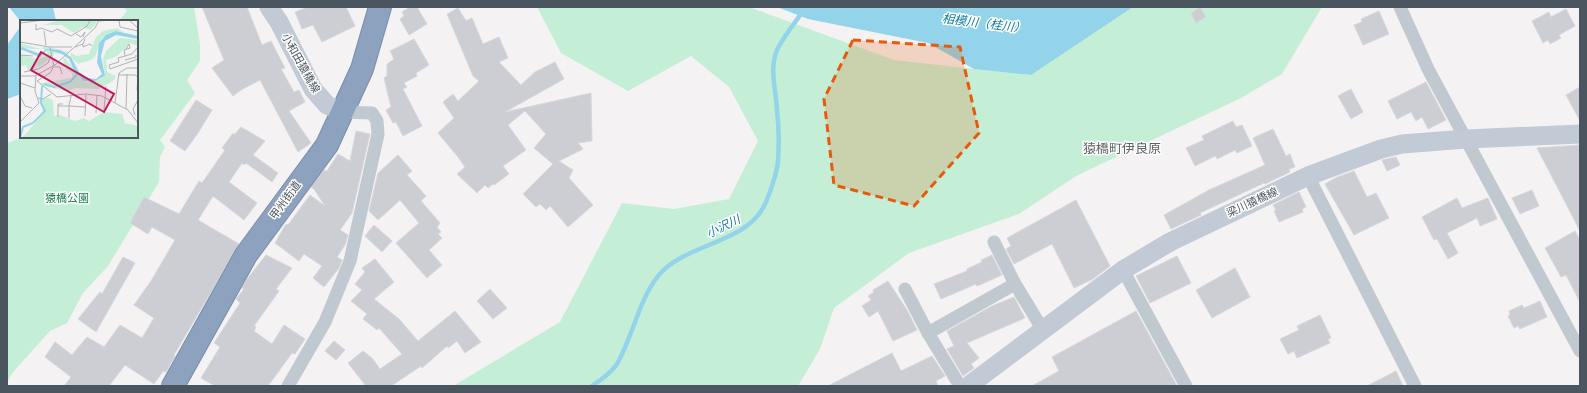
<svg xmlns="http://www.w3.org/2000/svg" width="1587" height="393" viewBox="0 0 1587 393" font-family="Quicksand,'Noto Sans JP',sans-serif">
<rect width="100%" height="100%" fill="#f4f2f2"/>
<g fill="#c4efd6">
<path d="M123,7H194L200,44V61L187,80L195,93L160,140L165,147L160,157L159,182L108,266L83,293L67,323L50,331L13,372L7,382V143L18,139L21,136V137H137V21H119L127,11Z"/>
<path d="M537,7H749L894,60L1030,75L1133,7H1322L1282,74L1241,98L1076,176L1019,214L909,253L834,308L820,349L798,386H453L560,322L622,203L674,209L729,199L758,141L729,87L691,56L628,91L561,53Z"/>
</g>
<g fill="#93d4ea">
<path d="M9,7H53L56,21L21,22Z"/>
<path d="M777,7H1133L1031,75L974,69L928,43L808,19Z"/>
<path d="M21,26V94L7,99V45Z"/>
</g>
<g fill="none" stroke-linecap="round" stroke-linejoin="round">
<path stroke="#93d4ea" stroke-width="4.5" d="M592,386C601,380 611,373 617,364C633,336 638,302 658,276C686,242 749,244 766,202C770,192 777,173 778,161C779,145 779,126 777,110C776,90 769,69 777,50C783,37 797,20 806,7"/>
</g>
<g fill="#ccced4" stroke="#d7d8dd">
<path d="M202,7H247L262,45L271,41L285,68L281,69L294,92L299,90L305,102L289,111L311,143L298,152L260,80L241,90L233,96L212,68L224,60Z"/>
<path d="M308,7H346L355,26L322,42L313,25L302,29L295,12Z"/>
<path d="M410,7H417L427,24L409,35L400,19L404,16L402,12Z"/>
<path d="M1200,7L1206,17L1196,23L1191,13Z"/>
<path d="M458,8L466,21L472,18L483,44L499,37L508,58L499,62L521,85L535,72L555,62L564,79L505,112L591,93L592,141L578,143L583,149L559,161L573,170L569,178L593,205L568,227L550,206L546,210L540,204L536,207L523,194L553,164L534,148L546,134L525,111L508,125L526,150L503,166L509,174L494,185L493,184L488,188L485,185L477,193L457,174L465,167L458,157L438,133L454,118L443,102L453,94L458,101L479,81L473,76L447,14Z"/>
<path d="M1566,9L1575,26L1559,35L1561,38L1550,44L1548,40L1543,43L1532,21L1549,12L1551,17Z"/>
<path d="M1379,11L1389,34L1363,45L1354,25L1362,22L1361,19Z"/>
<path d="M414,39L429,65L416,73L417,76L404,83L407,87L403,89L422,126L403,136L396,122L393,123L386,110L391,107L384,78L387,76V64L394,59L390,51Z"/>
<path d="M1426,82L1446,120L1428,129L1422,117L1416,121L1411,112L1397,119L1388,101Z"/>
<path d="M1580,87V121L1566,95Z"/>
<path d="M1351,89L1363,112L1351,119L1338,96Z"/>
<path d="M196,100L212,110L198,133L185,151L170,141Z"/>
<path d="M1233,121L1236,127L1242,125L1252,146L1237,153L1235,150L1217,159L1216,156L1213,157L1195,166L1186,148L1204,140L1202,136Z"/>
<path d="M241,127L265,141L253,155L278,173L272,182L246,163L244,165L242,163L229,182L257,203L244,220L213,196L198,220L239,244L174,355L175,356L166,372L163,371L154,384L125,365L109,386H64L71,377L45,357L55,342L72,355L87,337L104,347L120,325L142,338L154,318L134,305L151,281L175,240L152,227L148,234L130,223L144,197L179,214L199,181L202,183L225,150L222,148L233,133L234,135Z"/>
<path d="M1273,129L1286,156L1290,154L1295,167L1289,169L1290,172L1265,184L1264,183L1200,213L1201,215L1171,229L1164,215L1209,190L1265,165L1253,138Z"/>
<path d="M356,131L370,134L369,138L352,213L340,230L348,235L345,245L337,257L342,260L339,268L324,287L313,278L322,266L304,254L299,261L275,243L286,224L288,225L310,195L325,206L314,189L311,187L324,170L327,171L338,154L350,161Z"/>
<path d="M1580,145V231L1537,148Z"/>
<path d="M398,155L412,171L407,175L426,196L421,201L440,223L437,227L441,232L438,234L442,238L429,250L442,265L427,278L396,243L419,223L400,200L378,220L369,211L378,173Z"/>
<path d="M1396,157L1400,165L1387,171L1382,160Z"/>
<path d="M1354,171L1367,197L1376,193L1389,218L1354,235L1325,184L1335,178Z"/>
<path d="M1532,190L1539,206L1520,214L1512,198Z"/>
<path d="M1299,192L1306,207L1302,209L1303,212L1279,222L1274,211L1276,210L1273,205Z"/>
<path d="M1457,198L1462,208L1488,198L1497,219L1480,226L1477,218L1447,233L1458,253L1448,259L1437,239L1434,240L1422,217Z"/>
<path d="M1076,200L1110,266L1093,279L1074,288L1052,244L1014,264L1006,249L1011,246L1007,238Z"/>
<path d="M374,225L392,241L382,252L365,236Z"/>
<path d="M1575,231L1580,240V302L1566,275L1561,277L1545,248Z"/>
<path d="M266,255L292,268L276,289L279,291L254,326L256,327L254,331L272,344L284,325L305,339L295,354L292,353L268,386H215L201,378L220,347L214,343L240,303L236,299L244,289L242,288L247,279Z"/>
<path d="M992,255L1002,275L977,286L976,284L941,299L934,284L967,271V269L982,262L981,260Z"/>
<path d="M1177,256L1191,283L1150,303L1136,276Z"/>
<path d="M123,257L135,263L96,332L78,319L100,292L102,294Z"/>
<path d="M375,259L394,282L374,299L399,319L418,341L455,311L481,342L465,353L457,341L448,348L447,346L422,368L421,366L391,386H366L348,363L363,351L372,358L380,369L402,354L379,328L377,330L363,319L367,314L351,301L362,290L355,284L365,272L362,268Z"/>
<path d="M1235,268L1250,297L1212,318L1196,290Z"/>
<path d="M888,281L907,310L917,330L893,341L878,311L869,317L862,306L871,300L868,296L874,292L873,290Z"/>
<path d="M490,289L507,308L493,319L477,301Z"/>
<path d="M1014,297L1025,318L967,343L979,358L971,364L974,368L963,376L947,349L954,346L947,331L992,306Z"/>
<path d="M1540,301L1547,317L1520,329L1518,326L1514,328L1508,316L1510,315L1509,311L1522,305L1524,308Z"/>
<path d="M1136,311L1177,386H1032L1059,371L1052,357Z"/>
<path d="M1320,315L1331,338L1328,339L1330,343L1297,358L1294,351L1288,354L1280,339L1299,330L1297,326Z"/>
<path d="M334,341L345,350L336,360L325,351Z"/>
<path d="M892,353L901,371L932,356L945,376L936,381L938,386H828Z"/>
<path d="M1396,371L1403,386H1367Z"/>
</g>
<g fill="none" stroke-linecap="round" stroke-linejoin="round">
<g stroke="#778eaa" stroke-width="24">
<path id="highway" d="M173,386L246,255L327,145L362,69L380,7"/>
</g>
<g stroke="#c1c9d0" stroke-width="13">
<path d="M1400,7L1428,69L1580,351"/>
<path d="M1308,176L1415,386"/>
<path d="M994,242L1015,284L1043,330"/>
<path d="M1123,270L1186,386"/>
<path d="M905,289L928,333L960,386"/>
<path d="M928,333L1015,284"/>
<path d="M288,386L325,322L350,261L378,134L377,121L372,113L342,112"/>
</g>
<g stroke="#c1cad5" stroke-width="19">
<path d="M269,7L279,22L313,89L327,105L342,112"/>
<path d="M968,386L1123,270L1170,242L1308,176L1381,149L1402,144L1466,139L1580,134"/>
</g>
<use href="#highway" stroke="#8ca2be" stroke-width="22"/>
</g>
<path fill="#e8590c" fill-opacity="0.2" stroke="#e8590c" stroke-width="3" stroke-dasharray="8 5" stroke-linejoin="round" d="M853,40L960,47L979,133L914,206L834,185L824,99Z"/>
<g text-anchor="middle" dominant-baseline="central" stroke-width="3" stroke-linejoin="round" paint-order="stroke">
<g font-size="11" fill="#4a555f" stroke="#fff">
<text transform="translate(301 63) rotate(61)">小和田猿橋線</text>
<text transform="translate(285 200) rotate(-54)">甲州街道</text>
<text transform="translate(1252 202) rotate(-25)">梁川猿橋線</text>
</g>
<g font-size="11" fill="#1b8152" stroke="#fff">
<text x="67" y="198">猿橋公園</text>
</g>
<g font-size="12" font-style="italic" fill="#117ea3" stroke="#fff">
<text transform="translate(984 23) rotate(7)">相模川（桂川）</text>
<text transform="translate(723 226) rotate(-26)">小沢川</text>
</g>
<g font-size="13" fill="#5f6267" stroke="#fff">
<text x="1122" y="148">猿橋町伊良原</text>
</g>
</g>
<g transform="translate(20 20)">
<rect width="118" height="118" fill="#f4f2f2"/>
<path d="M40,0H78L71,10L62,7L54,13L42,5H23ZM97,8L103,12L97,11L82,18L75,37L71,40L58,44L51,37V33L56,36L69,34L76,17L83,11ZM100,18L118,20V26L110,23L97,36L86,40L87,52L96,56L93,61L78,69L56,68L47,71L24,66L21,63L52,58V53L46,49L43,40L45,38L66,63L81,59L85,56L83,39L86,31ZM0,23L13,27L22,29L24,26L48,32L46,34L28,29H11L0,27ZM27,30L44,36L35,33L24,44L8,51L6,45L0,46V35L18,39L27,36ZM29,78L33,81L34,96L40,95L55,101L64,98L69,101L84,92L102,94L105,103L118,106L116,118H2L24,93L19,79Z" fill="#c4efd6"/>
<path d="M96,11L118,16V19L96,15L85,21L81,36L85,56L73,62L64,61L53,48L49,39L42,34L27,30L20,37L0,29L2,27L20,34L26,29L40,30L51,37L59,52L67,58L76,59L82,54L77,43L79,23L86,15Z" fill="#93d4ea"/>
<path fill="none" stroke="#93d4ea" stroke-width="2" d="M24,64L34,67L50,62L58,53M0,118L3,107L13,103L25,91L21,83L22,66"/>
<path fill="none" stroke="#b0b3b7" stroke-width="1" d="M99,0L100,7L118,11M109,0L118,8M79,1L92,0M0,3L24,0M16,4V10L21,8L32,12L37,9L51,16L67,6L70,0M24,11L26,25M56,14L61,17L65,12L63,17M0,22L30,27L34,46M63,24V27L70,24L72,26M30,27H52M55,27L63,24L65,19M118,27L112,34L98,38L99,42L89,45L90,49L118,39M0,35L13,36M105,36L104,30L110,28L109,24L106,29M105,40L116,37V35M35,47H40L42,54M4,52L18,49L28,43L31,35M98,55H115L118,57L117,70M0,56H15L35,45L75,8L79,0M17,61L30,53L34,46M17,61L37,77L66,74L82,76L108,90L118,103M0,63L15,68M0,76L5,86L12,88M51,76L49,86L65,87M18,78L23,79L31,74M95,83L99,53L107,48H118M38,86H49V98M106,89L107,54M84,90L86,66M76,93L77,76M115,95L113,89L118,80M65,96L66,75M38,97V84H43M0,102L19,83L15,71L16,56"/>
<path fill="#c2185b" fill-opacity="0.15" stroke="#c2185b" stroke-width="2" d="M21,32L94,74L84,92L11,50Z"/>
<rect width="118" height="118" fill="none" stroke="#4a555f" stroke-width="2"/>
</g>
<rect width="1587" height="393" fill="none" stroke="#4a555f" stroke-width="16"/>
</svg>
